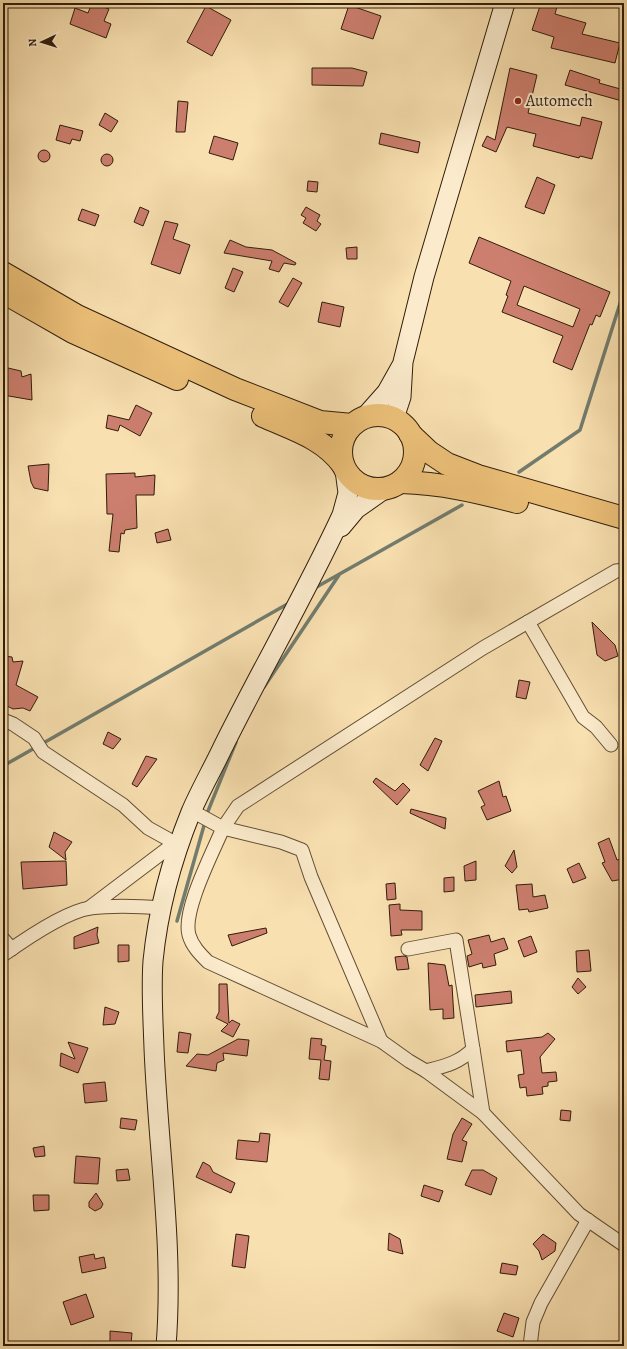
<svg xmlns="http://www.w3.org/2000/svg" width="627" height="1349" viewBox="0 0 627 1349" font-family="Alegreya,serif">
<rect width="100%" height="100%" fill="#f9e0b0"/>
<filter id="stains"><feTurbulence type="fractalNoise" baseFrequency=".005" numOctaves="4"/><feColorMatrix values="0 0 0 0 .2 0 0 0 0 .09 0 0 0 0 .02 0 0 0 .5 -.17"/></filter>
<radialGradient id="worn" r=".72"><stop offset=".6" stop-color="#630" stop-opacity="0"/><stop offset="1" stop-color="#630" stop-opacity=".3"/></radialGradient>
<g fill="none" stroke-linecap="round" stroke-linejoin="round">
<g stroke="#727c6e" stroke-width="3.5">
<path d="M519,472L580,430L624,291"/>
<path d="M313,589L462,505"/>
<path d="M264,687L339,575"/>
<path d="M3,766L291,602"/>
<path d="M206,816L236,742"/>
<path d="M177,921L205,822"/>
</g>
</g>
<g fill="#cd7f6f" stroke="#301d0a" fill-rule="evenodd">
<path d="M92,3L109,9L104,21L111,24L106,38L70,24L75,8L88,13Z"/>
<path d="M541,3H558L555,14L586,23L582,34L620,43L615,63L551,48L554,37L532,30Z"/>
<path d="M349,5L381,16L373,39L341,29Z"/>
<path d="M206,6L231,20L212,56L187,42Z"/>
<path d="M312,68H352L367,72L363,86L312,85Z"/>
<path d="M510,68L537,75L528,113L580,126L582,117L602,122L592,159L580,156L579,158L533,146L536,134L507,127L496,152L482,146L487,136L495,140Z"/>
<path d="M570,70L600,80L599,83L624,90L622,101L565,85Z"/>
<path d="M178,101L188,102L185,132H176Z"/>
<path d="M105,113L118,121L111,132L99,125Z"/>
<path d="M60,125L83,131L80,141L72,139L70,144L56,140Z"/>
<path d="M381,133L420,142L418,153L379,144Z"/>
<path d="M214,136L238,143L233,160L209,153Z"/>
<circle cx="44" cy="156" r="6"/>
<circle cx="107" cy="160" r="6"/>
<path d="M537,177L555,185L544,214L525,207Z"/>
<path d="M308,181L318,182L317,192L307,191Z"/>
<path d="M140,207L149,211L143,226L134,222Z"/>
<path d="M306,207L320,215L317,221L321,224L316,231L303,223L306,218L301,215Z"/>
<path d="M82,209L99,215L95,226L78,220Z"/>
<path d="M165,221L178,224L173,239L190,245L180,274L151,264Z"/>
<path d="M479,237L610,292L600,317L596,315L592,325L590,324L572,370L553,362L563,336L502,312L508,296L506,295L511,281L469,263ZM524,286L580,309L573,327L517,305Z"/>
<path d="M230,240L246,247L272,250L296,263L295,265L284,263L279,272L269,269L272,261L224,253Z"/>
<path d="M357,247V259H347L346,248Z"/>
<path d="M233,268L243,272L234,292L225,288Z"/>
<path d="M293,278L302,283L288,307L279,302Z"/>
<path d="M322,302L344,307L340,327L318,322Z"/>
<path d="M8,368L21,371L22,377L31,374L32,400L3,395V371Z"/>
<path d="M136,405L152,413L140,436L120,425L118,431L106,428L108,415L129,420Z"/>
<path d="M49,464L48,491L34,488L31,482L28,466Z"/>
<path d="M135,473V477L155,475L154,495H136L137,528L125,530L124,534L121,533L119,552L109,551L113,514H107L106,474Z"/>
<path d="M168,529L171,540L157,543L155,533Z"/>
<path d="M592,622L615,645L618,656L605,661L597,655Z"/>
<path d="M3,656L12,657L13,662L23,661L16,685L38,697L30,711L23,708L13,709L3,704Z"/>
<path d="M519,680L530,682L526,699L516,697Z"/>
<path d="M108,732L121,739L113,749L103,744Z"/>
<path d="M435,738L442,741L428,771L420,765Z"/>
<path d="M146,756L157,759L137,787L132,784Z"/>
<path d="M376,778L395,791L403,783L410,790L397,805L373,782Z"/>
<path d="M499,781L503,797L506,796L511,811L487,820L481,807L485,805L478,791Z"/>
<path d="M411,809L446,818L445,829L410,813Z"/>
<path d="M54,832L72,842L65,852L66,860L49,847Z"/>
<path d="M609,838L617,860L624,858V879L612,881L602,863L605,862L598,843Z"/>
<path d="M514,850L517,867L512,873L505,866Z"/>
<path d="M66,861L67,885L23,889L21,862Z"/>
<path d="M476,861V880L465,881L464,866Z"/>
<path d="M579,863L586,878L573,883L567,869Z"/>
<path d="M454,877V891L444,892V878Z"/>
<path d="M395,883L396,899L387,900L386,884Z"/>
<path d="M532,884L533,897L545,895L548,908L529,912L528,909L519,910L516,885Z"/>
<path d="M400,904V910L422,911V930H401L402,935L391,936L389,905Z"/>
<path d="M98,927L97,935L99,943L74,949V937Z"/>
<path d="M266,928L267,933L232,946L228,935Z"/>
<path d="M489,935L491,942L504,938L508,949L494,954L496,965L483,968L482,963L469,967L467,956L472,954L468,940Z"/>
<path d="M531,936L537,952L524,957L518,941Z"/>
<path d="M118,945H129V961L118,962Z"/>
<path d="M589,950L591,971L577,972L576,951Z"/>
<path d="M404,956L407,957L409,969L397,970L395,957Z"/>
<path d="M428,963L445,965L449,986L452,985L454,1018L443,1019V1009L430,1010Z"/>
<path d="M578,978L586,987L578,994L572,987Z"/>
<path d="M219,984H227L229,1023L232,1020L240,1024L233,1037L221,1031L228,1024L216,1018L219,1012Z"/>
<path d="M511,991L512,1003L476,1007L475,995Z"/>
<path d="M105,1007L119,1012L115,1024L103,1025Z"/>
<path d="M179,1032L191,1034L188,1053L177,1052Z"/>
<path d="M548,1033L555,1039L540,1057L542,1073L556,1072L557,1081L548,1082V1086L542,1087L543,1094L527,1096L526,1087L520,1088L518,1075L524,1074L521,1050L507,1052L506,1041L542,1037Z"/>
<path d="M311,1038L322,1039L321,1045L326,1046L324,1060L331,1061L329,1080L319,1079L321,1060L309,1059Z"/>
<path d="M238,1039L249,1040L247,1056L223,1053L224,1060L217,1063L216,1071L186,1066L197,1054L208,1055Z"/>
<path d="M68,1042L88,1048L78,1073L60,1066L61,1053L75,1059Z"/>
<path d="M105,1082L107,1101L85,1103L83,1084Z"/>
<path d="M561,1110L571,1111L570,1121L560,1120Z"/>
<path d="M121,1118L137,1120L135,1130L120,1128Z"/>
<path d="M462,1118L472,1124L462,1140L467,1142L462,1162L447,1159L453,1134Z"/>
<path d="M260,1133L270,1134L267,1162L236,1159L238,1140L259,1142Z"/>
<path d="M44,1146L45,1156L35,1157L33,1148Z"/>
<path d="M76,1156L100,1158L98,1184L74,1183Z"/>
<path d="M203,1162L210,1166L213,1172L235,1183L231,1193L196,1177Z"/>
<path d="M128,1169L130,1180L117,1181L116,1170Z"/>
<path d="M472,1170H483L497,1178L491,1195L465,1185Z"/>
<path d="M424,1185L443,1191L439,1202L421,1196Z"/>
<path d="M96,1193L103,1204L101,1208L95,1211L89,1207V1202Z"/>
<path d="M33,1195H49V1210L34,1211Z"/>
<path d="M389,1233L400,1239L403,1254L388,1250Z"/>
<path d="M236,1234L249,1236L245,1268L232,1266Z"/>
<path d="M543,1234L556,1243L555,1251L542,1260L539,1251L533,1244Z"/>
<path d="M94,1254L95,1259L104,1257L106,1268L82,1273L79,1257Z"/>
<path d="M502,1263L518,1266L516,1275L500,1273Z"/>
<path d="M86,1294L94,1317L71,1325L63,1302Z"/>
<path d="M504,1313L519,1318L513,1337L497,1331Z"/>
<path d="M110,1331L132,1333L131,1344L110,1343Z"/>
</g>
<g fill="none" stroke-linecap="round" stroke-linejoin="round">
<g stroke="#624e34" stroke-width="15">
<g id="street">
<path d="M528,622L583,717L596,727L611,745"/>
<path d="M3,720L13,724L34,738L43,752L123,805L148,828L175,843H180"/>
<path d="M192,811L223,828C213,852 182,911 189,935C192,946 200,954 208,962L381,1041L409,1061L426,1071L483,1113L579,1214L624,1245"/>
<path d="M89,908L175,843"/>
<path d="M3,939L12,949"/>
<path d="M408,949L456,940L483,1113"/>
<path d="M3,955C24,940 65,912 90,908C114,905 138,906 162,908"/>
<path d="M381,1041L311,877L302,850L281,842L223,828L238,806L483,648L616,571L624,570"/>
<path d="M426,1071C445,1066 459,1063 473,1049"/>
<path d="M530,1346L533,1322L541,1303L588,1220"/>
</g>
</g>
<g stroke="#301d0a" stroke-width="21">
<g id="secondary">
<path d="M364,418L387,392L401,367"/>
<path d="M394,418L401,397L403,362L424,277L505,3"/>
<path d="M341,527L356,509L383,490"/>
<path d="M166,1346C174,1247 158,1148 154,1048C153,1019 151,989 153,961C158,910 172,859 191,812C200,791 212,770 222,749C261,670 305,595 342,515L348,493L345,470"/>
</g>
</g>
<g stroke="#301d0a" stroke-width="24">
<g id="highway">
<path d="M3,273L77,316L235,389L320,422L352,425"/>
<path d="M3,292L73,332L177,379"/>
<circle cx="378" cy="452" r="37"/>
<path d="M263,416C292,429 324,438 343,465"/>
<path d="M410,434L429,452L447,464L478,476L624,518"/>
<path d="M401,482C441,483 479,492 517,502"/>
</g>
</g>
<use href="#street" stroke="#fbebcc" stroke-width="13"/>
<use href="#secondary" stroke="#fbebcc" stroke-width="19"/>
<use href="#highway" stroke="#ecc078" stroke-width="22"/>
</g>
<circle fill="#8f2418" stroke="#fbebcc" stroke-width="1.5" cx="518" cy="101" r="4"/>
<g text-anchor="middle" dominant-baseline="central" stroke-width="4" stroke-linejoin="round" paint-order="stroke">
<g font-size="16" fill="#301d0a" stroke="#fbebcc" text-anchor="start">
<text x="526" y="101">Automech</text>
</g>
</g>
<rect width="627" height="1349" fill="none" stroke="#f9e0b0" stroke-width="16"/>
<rect x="4" y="4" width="619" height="1341" fill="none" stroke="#301d0a" stroke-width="2"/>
<rect x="8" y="8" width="611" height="1333" fill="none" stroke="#301d0a"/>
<g transform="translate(42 42) rotate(266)" stroke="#fbebcc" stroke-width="3" paint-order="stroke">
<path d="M0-3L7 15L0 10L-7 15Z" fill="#301d0a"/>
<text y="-6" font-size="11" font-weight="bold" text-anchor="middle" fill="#301d0a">N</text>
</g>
<rect width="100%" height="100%" filter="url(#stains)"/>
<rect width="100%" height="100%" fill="url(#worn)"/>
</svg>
